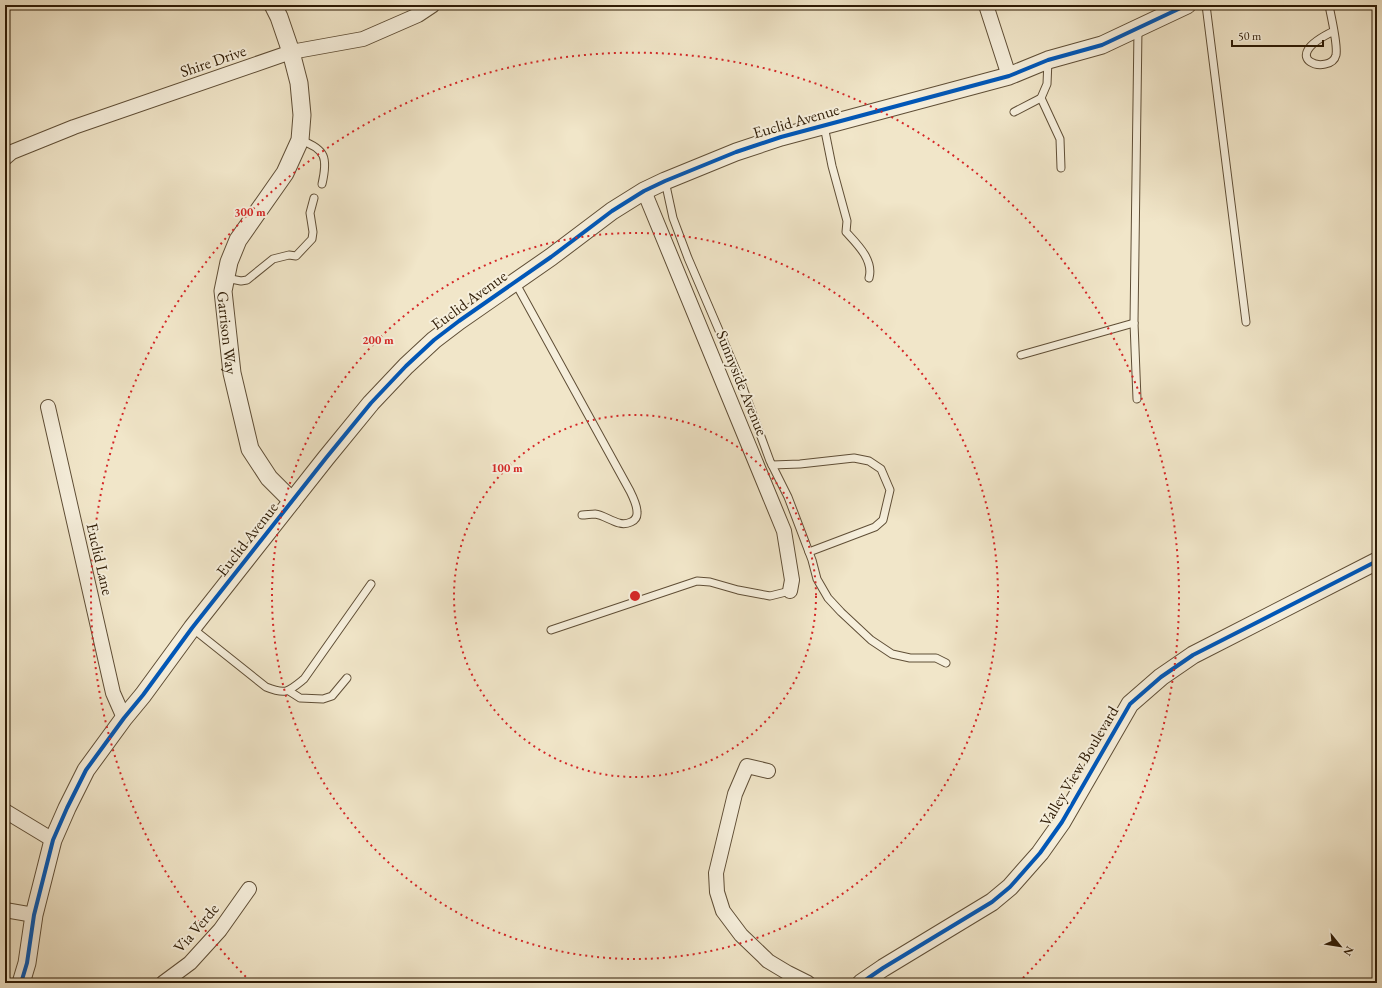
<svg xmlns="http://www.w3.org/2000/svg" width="1382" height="988" viewBox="0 0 1382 988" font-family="'EB Garamond',serif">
<rect width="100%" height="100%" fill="#f1e6c9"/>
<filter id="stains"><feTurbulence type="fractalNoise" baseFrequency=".005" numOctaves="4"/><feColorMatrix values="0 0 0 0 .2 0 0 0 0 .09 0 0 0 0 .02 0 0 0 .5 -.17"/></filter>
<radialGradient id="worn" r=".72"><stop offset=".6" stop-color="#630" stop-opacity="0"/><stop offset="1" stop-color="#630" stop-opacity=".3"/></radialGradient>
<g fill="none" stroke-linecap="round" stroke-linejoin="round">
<g stroke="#5f4e36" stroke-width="9">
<g id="service">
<path d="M1206,5L1246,322"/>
<path d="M1329,5C1331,17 1338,44 1336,55C1331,76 1273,60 1334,31"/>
<path d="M1041,98L1060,139L1061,168"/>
<path d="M1014,112L1041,98L1047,84L1048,60"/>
<path d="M824,126L832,166L847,221L846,232C857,244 874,260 869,278"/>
<path d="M300,140C326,149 328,158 322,184"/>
<path d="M665,181L673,218L688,258L739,377L770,461L788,497L812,560L817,579L828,598L841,612L871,640L892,654L910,658H936L946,663"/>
<path d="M226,278L241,281L247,280L273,259L289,255L296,256L312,239L313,232L310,213L314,198"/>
<path d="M515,282L630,491C633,497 637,505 637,512C638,522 626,525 619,523C611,521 603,515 595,514C591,514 586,515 582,515"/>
<path d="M1021,355L1134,323"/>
<path d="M1137,399L1134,323L1138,29"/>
<path d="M772,465L800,464L854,458L869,461L881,469L890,490L883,520L875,527L809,552"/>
<path d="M192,628L266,687C286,695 288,692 304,679L371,584"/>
<path d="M551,630L697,581L710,582L738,590L770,596L790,591"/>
<path d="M289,691L300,698L323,699L332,696L347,678"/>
</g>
</g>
<g stroke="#5f4e36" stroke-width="16">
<g id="minor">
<path d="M986,5L1009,76"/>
<path d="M5,158L12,152L74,127L291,52L363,39L418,15L433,5"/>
<path d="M644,191L784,531L792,580L790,591"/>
<path d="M48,407L113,693L124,718"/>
<path d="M768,771L747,766L735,794L716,873L717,892L723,911L741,935L764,957L768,961L788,973L808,983"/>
<path d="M5,811L53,840"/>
<path d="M5,910L34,915"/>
<path d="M163,983L190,963L220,930L249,889"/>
</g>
</g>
<g stroke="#5f4e36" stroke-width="19">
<g id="tertiary">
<path id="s1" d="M273,5L279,17L291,52L299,83L302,115L300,140L285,173L238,240L229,262L223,291L232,373L250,449L269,478L292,501"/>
<path d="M21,983L27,963L34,915L53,840L67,808L86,770L124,718L143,695L192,628L326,458L371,403L406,366L434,340L459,321L551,257L612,211L644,191L665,181L736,152L781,137L1009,76L1048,60L1102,45L1187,5"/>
<path d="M861,983L883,968L992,902L1010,887L1040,853L1062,822L1130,704L1161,677L1193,655L1377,561"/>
</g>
</g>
<use href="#service" stroke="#f6efdc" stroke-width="7"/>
<use href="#minor" stroke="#f6efdc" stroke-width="14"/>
<use href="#tertiary" stroke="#f6efdc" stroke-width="17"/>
<g stroke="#f6efdc" stroke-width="6">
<g id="cycleway">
<path d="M21,983L27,963L34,915L53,840L67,808L86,770L124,718L143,695L192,628L326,458L371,403L406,366L434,340L459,321L551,257L612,211L644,191L665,181L736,152L781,137L1009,76L1048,60L1102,45L1187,5"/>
<path d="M861,983L883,968L992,902L1010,887L1040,853L1062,822L1130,704L1161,677L1193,655L1377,561"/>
</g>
</g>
<use href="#cycleway" stroke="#0057b8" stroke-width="4"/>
</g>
<g fill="none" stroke="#d62828" stroke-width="2" stroke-dasharray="2 4">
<circle cx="635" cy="596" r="181"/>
<circle cx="635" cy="596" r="363"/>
<path d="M250 981A544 544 0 1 1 1020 981"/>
</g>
<g text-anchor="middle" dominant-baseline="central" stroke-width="4" stroke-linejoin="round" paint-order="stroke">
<g font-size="16" fill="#2e1b05" stroke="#f6efdc">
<text transform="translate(213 61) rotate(-19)">Shire Drive</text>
<text transform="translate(796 121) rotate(-16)">Euclid Avenue</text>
<text transform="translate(469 300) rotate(-36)">Euclid Avenue</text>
<text stroke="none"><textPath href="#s1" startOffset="353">Garrison Way</textPath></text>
<text transform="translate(742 383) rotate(68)">Sunnyside Avenue</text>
<text transform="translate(247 539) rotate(-52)">Euclid Avenue</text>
<text transform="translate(100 559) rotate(77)">Euclid Lane</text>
<text transform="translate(1079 766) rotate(-59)">Valley View Boulevard</text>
<text transform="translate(196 928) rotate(-49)">Via Verde</text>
</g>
</g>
<circle cx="635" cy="596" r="6" fill="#d62828" stroke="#f6efdc" stroke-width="2"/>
<g font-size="12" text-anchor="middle" font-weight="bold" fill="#d62828" stroke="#f6efdc" stroke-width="4" stroke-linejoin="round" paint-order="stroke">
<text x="250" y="216">300 m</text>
<text x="378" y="344">200 m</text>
<text x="507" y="472">100 m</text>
</g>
<rect width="1382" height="988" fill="none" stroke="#f1e6c9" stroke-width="20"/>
<rect x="6" y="6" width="1370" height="976" fill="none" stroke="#2e1b05" stroke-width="2"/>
<rect x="10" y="10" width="1362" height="968" fill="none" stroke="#2e1b05"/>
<g transform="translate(1340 946) rotate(120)" stroke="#f6efdc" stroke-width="3" paint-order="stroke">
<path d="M0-3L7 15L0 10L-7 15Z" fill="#2e1b05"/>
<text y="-6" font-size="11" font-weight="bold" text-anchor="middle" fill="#2e1b05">N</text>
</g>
<path d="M1232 40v6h91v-6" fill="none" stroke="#2e1b05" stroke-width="2"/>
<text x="1238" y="40" font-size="12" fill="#2e1b05" stroke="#f6efdc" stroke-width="3" paint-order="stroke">50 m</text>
<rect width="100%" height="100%" filter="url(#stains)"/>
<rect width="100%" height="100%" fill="url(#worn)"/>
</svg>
